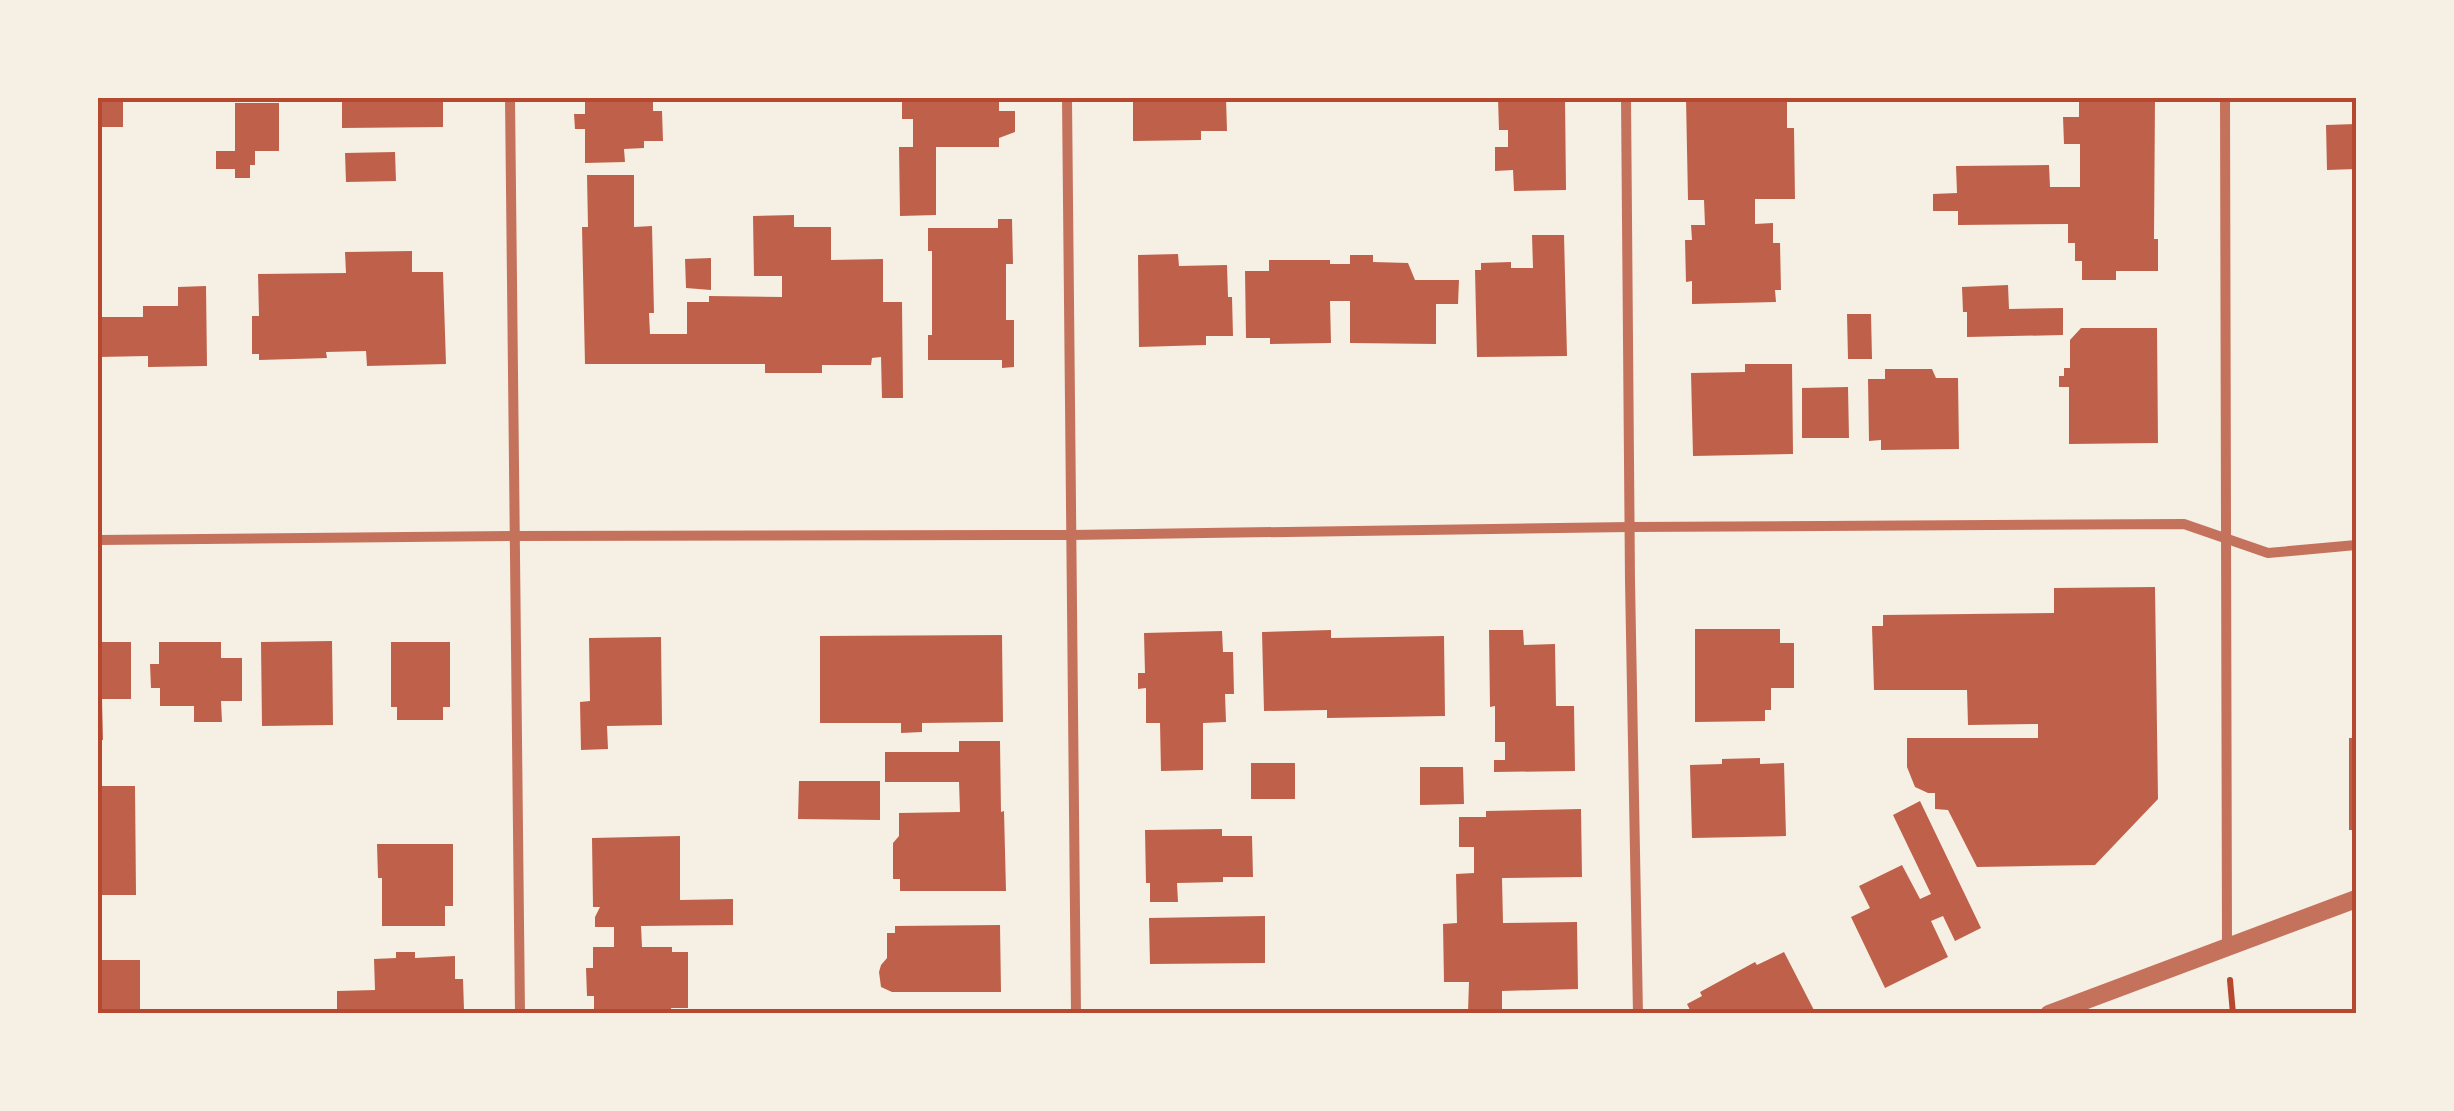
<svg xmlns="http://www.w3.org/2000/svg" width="2454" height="1111" viewBox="0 0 2454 1111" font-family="'Roboto Serif',serif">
<rect width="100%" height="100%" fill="#f6efe4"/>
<g fill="#bf614a">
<rect x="98" y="98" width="25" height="29"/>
<path d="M342,98H443V127L342,128Z"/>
<path d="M585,98H653V111H662L663,141H644V148L624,149L625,162L585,163V129H575L574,114H585Z"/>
<path d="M902,98H999V111H1015V132L999,138V147H936V215L900,216L899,147H913V119H902Z"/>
<path d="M1133,98H1226L1227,131H1201V140L1133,141Z"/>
<path d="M1498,98H1565L1566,190L1514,191L1513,170L1495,171V147H1508V130H1499Z"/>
<path d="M1686,98H1787V128H1794L1795,199H1755V224L1773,223V243H1780L1781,290H1775L1776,302L1692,304V281L1686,282L1685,240H1692L1691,225H1705L1704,200H1688Z"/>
<path d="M2079,98H2155L2154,239H2158V271H2116V280H2082V261H2075V243H2068V224L1958,225V211H1933V194L1957,193L1956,166L2049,165L2050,187H2080V144H2064L2063,117H2079Z"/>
<path d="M235,103H279V151H255V165H250V178H235V169H216V151H235Z"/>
<path d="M2356,124V169L2327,170L2326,125Z"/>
<path d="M395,152L396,181L346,182L345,153Z"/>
<path d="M587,175H634V227L652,226L654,313H649L650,334H687V302H709V296L782,297V276H754L753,216L794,215V227H831V260L883,259V302H902L903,398H882L881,357L872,358L871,365H822V373H765V364H585L582,227H588Z"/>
<path d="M998,219H1012L1013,264H1006V320H1014V367L1002,368V360H928V335H932V251H928V228H998Z"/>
<path d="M1532,235H1564L1567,356L1477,357L1475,270H1481V263L1511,262V268H1533Z"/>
<path d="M412,251V272H443L446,364L367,366L366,351L326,352L327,358L259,360V354H252V316H259L258,274L346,273L345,252Z"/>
<path d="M1178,254L1179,266L1227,265L1228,297H1232L1233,336H1206V345L1139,347L1138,255Z"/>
<path d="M1350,255H1373V262L1408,263L1415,280H1459L1458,304H1436V344L1350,343V301H1330L1331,343L1270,344V338H1246L1245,271H1269V260H1330V264H1350Z"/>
<path d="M711,258V290L686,288L685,259Z"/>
<path d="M2008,285L2009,309L2063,308V335L1967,337V312H1963L1962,287Z"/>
<path d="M206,286L207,366L148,367V356L98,357V317H143V306H178V287Z"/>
<path d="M1847,314H1871L1872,359H1848Z"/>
<path d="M2081,328H2157L2158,443L2069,444V387H2059V376H2064V368H2070V340Z"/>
<path d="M1745,364H1792L1793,454L1693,456L1691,373L1745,372Z"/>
<path d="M1885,369H1932L1936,378H1958L1959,449L1881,450V440L1869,441L1868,379H1885Z"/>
<path d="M1848,387L1849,438H1802V388Z"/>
<path d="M2155,587L2158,799L2095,865L1977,867L1948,810L1935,809V793H1928L1915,787L1907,767V738H2038V724L1968,725L1967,690H1874L1872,626H1883V615L2054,613V588Z"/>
<path d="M1695,629H1780V643H1794V688H1771V710H1765V721L1695,722Z"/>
<path d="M1331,630V638L1444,636L1445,716L1327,718V710L1264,711L1262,632Z"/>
<path d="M1489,630H1523L1524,645L1555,644L1556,706H1574L1575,771L1494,772V760H1505V742H1495V706L1490,707Z"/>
<path d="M1222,631L1223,652H1233L1234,694H1225L1226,722L1203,723V770L1161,771L1160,723H1146V688L1138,689V673H1145L1144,633Z"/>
<path d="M1002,635L1003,722L922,723V732L901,733V723H820V636Z"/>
<path d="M661,637L662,725L607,726L608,749L581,750L580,702L590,701L589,638Z"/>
<path d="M332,641L333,725L262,726L261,642Z"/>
<path d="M98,642H131V699H102L103,740H98Z"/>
<path d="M159,642H221V658H242V701H221L222,722H194V706H160V688H151L150,664H159Z"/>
<path d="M391,642H450V707H443V720H397V707H391Z"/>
<rect x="2349" y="738" width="7" height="92"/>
<path d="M959,741H1000L1001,812L1004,811L1006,891H900V879H893V843L899,836V813L960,812L959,782H885V752H959Z"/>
<path d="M1760,758V764L1784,763L1786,836L1692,838L1690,765L1722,764V759Z"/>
<rect x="1251" y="763" width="44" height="36"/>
<path d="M1420,767H1463L1464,804L1420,805Z"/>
<path d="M799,781H880V820L798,819Z"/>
<path d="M98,786H135L136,895H98Z"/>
<path d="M1920,801L1981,928L1955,941L1943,916L1931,921L1948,957L1885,988L1851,917L1870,908L1859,886L1902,865L1920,899L1931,894L1893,815Z"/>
<path d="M1581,809L1582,877L1502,878L1503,923L1577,922L1578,989L1502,991V1012H1468L1469,982H1444L1443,924L1457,923L1456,874L1474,873V847H1459V817H1486V811Z"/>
<path d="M1222,829V836H1252L1253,877H1223V882L1177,883L1178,902H1150V883H1146L1145,830Z"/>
<path d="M680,836V900L733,899V925L641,926L642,947H672V952H688V1008H671L672,1014H594V996H587L586,968H593V947H614V927H595V917L600,907H593L592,838Z"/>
<path d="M377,844H453V906H445V926H382V878H378Z"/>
<path d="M1265,916V963L1150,964L1149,918Z"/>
<path d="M1000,925L1001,992H892L881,987L879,972L881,965L887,958V933H895V926Z"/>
<path d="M396,952H415V958L455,956V979H463L464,1010L439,1011V1014H337V991L375,990L374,959L396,958Z"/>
<path d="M1784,952L1816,1014H1692L1687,1004L1702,996L1700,992L1755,962L1757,965Z"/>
<path d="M98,960H140V1009H125V1014H98Z"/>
</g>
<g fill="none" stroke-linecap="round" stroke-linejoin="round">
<path stroke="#b5482f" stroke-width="6" d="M2230,980L2233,1014"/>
<g stroke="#c5725c" stroke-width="10">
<path d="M510,98L520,1014"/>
<path d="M1067,98L1076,1014"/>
<path d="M1626,98L1630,581L1638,1014"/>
<path d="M2225,98L2227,948"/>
<path d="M98,540L515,536L1071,535L1630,527L2184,524L2268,553L2356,545"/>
</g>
<path stroke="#c5725c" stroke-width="18" d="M2049,1014L2356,899"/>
</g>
<rect width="2454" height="1111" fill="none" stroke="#f6efe4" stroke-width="200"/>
<rect x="100" y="100" width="2254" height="911" fill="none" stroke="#b5482f" stroke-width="4"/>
</svg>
